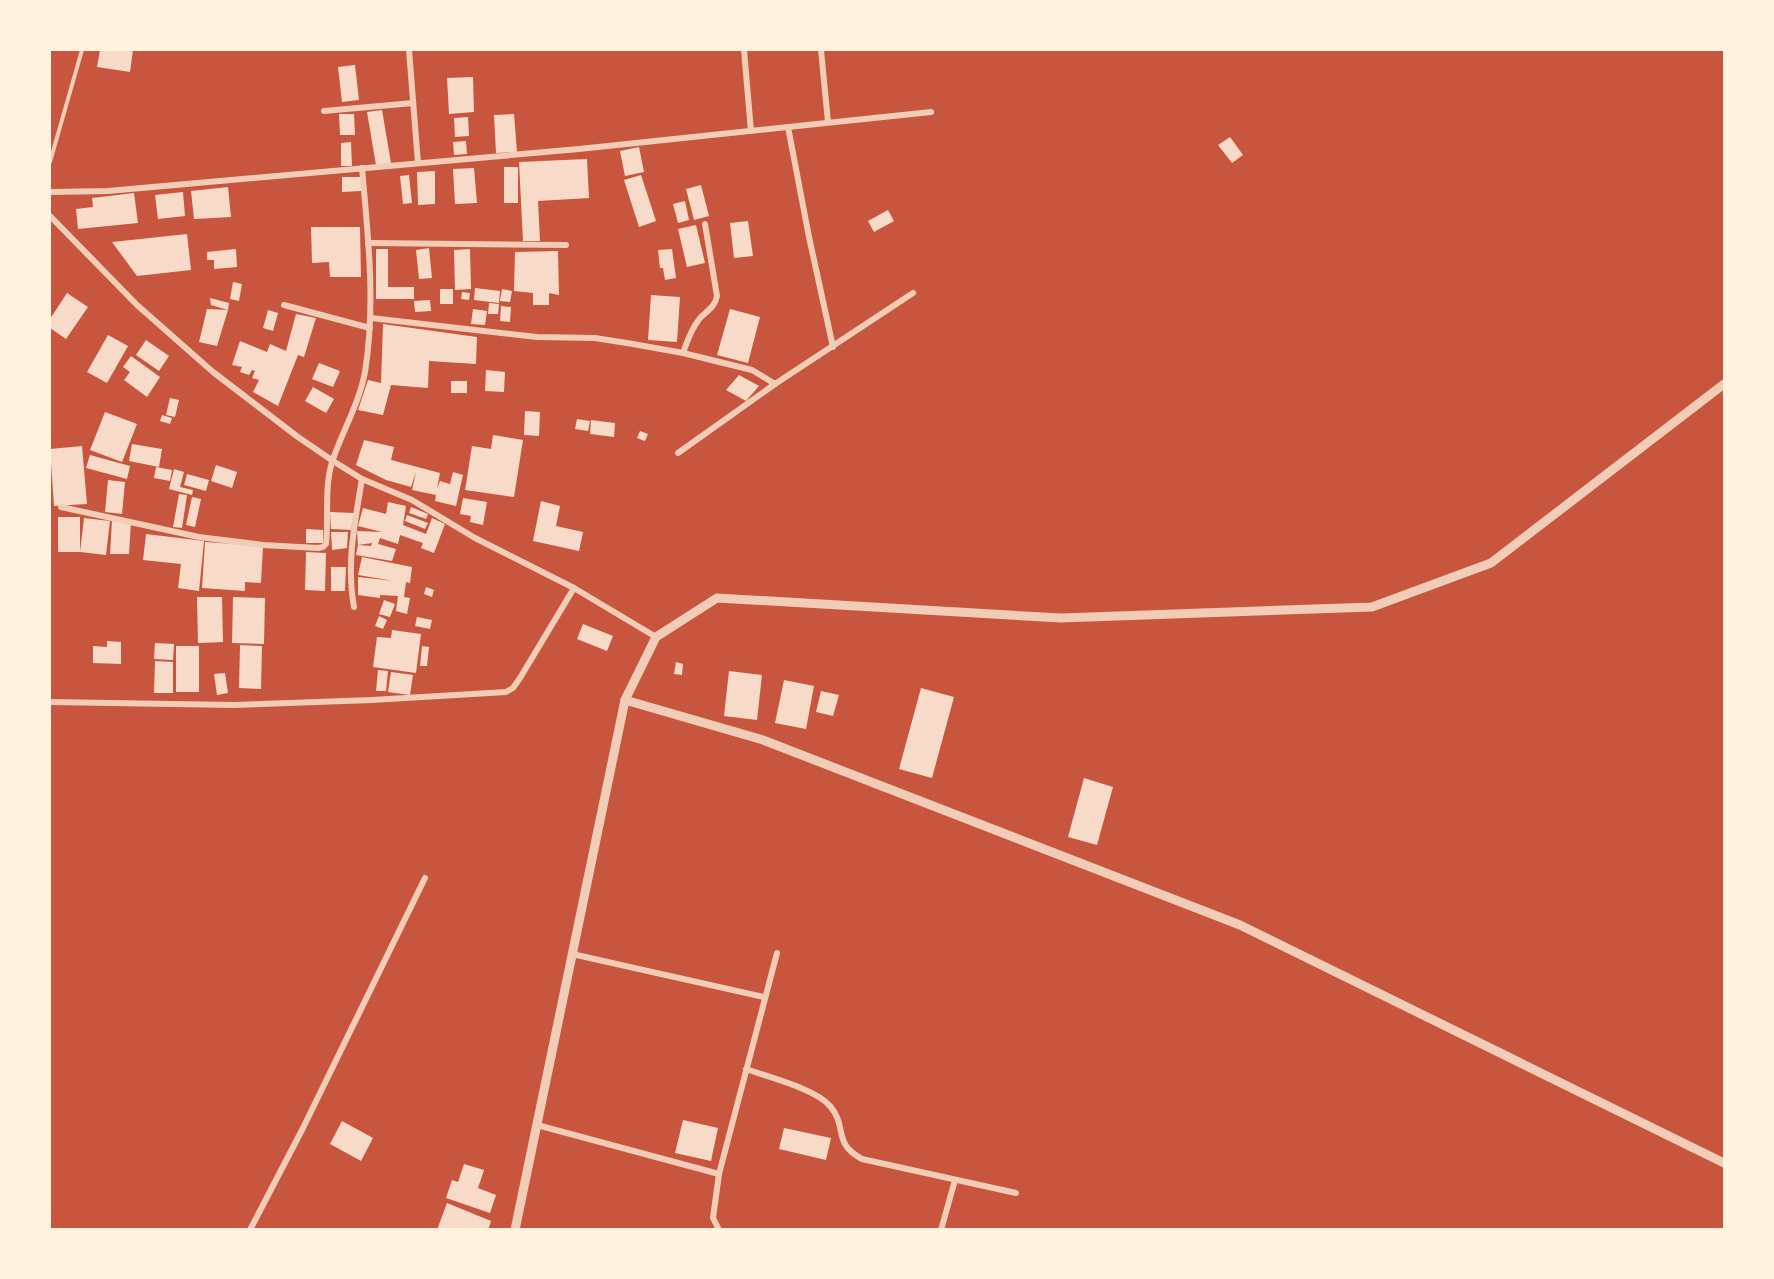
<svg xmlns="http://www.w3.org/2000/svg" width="1774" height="1279" viewBox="0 0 1774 1279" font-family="Quicksand,sans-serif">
<rect width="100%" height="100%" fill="#c8553d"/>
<g fill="#f7dbc8">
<path d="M100,50H133L130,72L97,67Z"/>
<path d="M355,65L359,100L342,102L338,67Z"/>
<path d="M473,77L474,112L449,114L447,78Z"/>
<path d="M382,110L391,163L376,165L367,112Z"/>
<path d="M339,114H354L355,135H340Z"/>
<path d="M514,114L517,152L496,153L494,115Z"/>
<path d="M468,117L469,136L455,137L454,118Z"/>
<path d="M1230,137L1243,155L1232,163L1218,145Z"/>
<path d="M466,141L467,154L454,155L453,142Z"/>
<path d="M351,142L352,166H341V143Z"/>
<path d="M639,147L644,172L625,176L620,151Z"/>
<path d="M587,159L589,198L538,201L540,241H523L519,162Z"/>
<rect x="504" y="167" width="14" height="36"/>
<path d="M474,168L477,203L455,204L453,169Z"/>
<path d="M435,171V204L418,205L417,172Z"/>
<path d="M409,175L412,203L403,204L400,176Z"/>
<path d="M641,175L656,221L639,227L624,180Z"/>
<path d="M342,177H361V191L342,192Z"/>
<path d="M701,185L709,216L694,220L686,189Z"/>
<path d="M228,187L231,217L194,219L191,191Z"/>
<path d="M183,192L185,216L158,219L155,195Z"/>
<path d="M134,193L138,223L78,229L76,209L93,207L92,198Z"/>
<path d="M685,201L689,220L678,223L673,204Z"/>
<path d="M888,210L894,221L874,232L868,221Z"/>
<path d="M748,221L753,256L734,258L730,223Z"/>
<path d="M696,225L705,263L687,267L678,229Z"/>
<path d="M311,227H360L361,277H330L329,262L312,263Z"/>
<path d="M187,234L191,270L137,276L112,242Z"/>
<path d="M429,248L432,278L419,279L416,250Z"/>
<path d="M236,249L237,267L214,269V260H207V252Z"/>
<path d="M376,249H388V287H414V299H376Z"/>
<path d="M470,249L471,289L455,290L454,250Z"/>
<path d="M672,249L676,278L665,280L663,268H660L658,250Z"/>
<path d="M558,251L559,295L549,293V305H533V293L514,291L515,252Z"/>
<path d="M233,282L242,284L239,301L230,299Z"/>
<path d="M475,288L500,291L499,303L474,300Z"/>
<rect x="440" y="289" width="13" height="15"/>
<path d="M502,289L512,291L510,302L500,301Z"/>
<path d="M462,292L470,293L469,300L461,299Z"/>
<path d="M67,293L88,307L66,339L50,328V319Z"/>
<path d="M651,295L680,297L677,342L648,340Z"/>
<path d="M210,298L229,303L228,310L211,305Z"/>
<path d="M430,300L431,311L415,312L414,301Z"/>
<path d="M489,303L499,304L498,314H488Z"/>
<path d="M501,306L511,307L510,322L500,321Z"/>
<path d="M207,309L228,310L217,346L199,342Z"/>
<path d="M473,309L487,311L485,325L471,324Z"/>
<path d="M730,309L760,317L748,363L717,355Z"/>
<path d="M268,310L278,313L273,331L263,328Z"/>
<path d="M296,314L316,318L304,357L298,355L278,406L253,392L259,380L252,378L255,371L252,370L249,375L240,372L242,367L232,365L240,341L267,352L270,344L286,351Z"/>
<path d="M383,324L477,337L476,364L429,361L428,388L391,385L383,415L358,410L368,380L381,383Z"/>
<path d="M108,335L128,346L107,383L87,372Z"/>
<path d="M146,340L169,356L159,371L136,355Z"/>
<path d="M131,356L160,377L147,397L124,380L130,372L123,367Z"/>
<path d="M319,363L340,371L333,387L312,379Z"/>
<path d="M486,370L505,372L504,392L485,391Z"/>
<path d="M739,375L759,386L746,401L726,390Z"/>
<rect x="451" y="381" width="16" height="12"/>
<path d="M313,387L334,399L326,413L305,401Z"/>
<path d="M170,398L179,400L175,417L166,415Z"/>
<path d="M525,411L540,412L539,436L524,435Z"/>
<path d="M105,412L137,424L122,462L90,450Z"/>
<path d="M162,415L172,418L170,424L160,421Z"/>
<path d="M577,419L590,421L588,431L575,429Z"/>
<path d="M591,420L615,423L614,437L590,434Z"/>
<path d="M640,431L648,434L645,441L637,438Z"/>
<path d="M493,435L523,440L514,497L465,490L472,446L491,449Z"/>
<path d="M364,440L394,447L391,460L440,473L437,489L440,481L450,484L453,472L463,475L456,506L435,501L436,495L412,490L416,472L411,487L386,480L356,465Z"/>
<path d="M132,444L162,449L159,467L129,461Z"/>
<path d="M82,446L87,504L54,506L50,449Z"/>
<path d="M90,455L130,466L127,479L86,468Z"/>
<path d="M216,465L237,472L232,488L211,481Z"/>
<path d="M156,467L172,470L170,481L154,478Z"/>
<path d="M174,469L184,472L180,487L193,490L192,495L169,489Z"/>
<path d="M187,474L209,480L206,491L184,485Z"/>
<path d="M108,480L125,482L122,514L105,512Z"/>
<path d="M179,494L187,495L182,528L173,527Z"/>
<path d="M192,497L201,499L195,527L186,525Z"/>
<path d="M463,498L487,502L483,525L470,522L471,516L460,514Z"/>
<path d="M541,501L560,506L556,526L583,532L579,551L533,541Z"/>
<path d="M388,502L406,506L403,525L426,534L432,518L445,524L434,553L421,548L423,543L400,535L398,544L380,538L378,544L396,549L392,561L356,555L358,545L371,546L372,543L358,545L357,531L382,532L358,526L363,508L386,514Z"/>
<path d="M411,507L428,514L426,519L409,513Z"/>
<path d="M330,512L354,513L351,530L331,529Z"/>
<path d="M407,515L428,523L425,529L405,521Z"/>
<rect x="58" y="517" width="22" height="35"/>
<path d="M84,518L110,521L106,555L80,552Z"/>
<path d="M112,521L131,522L129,554H110Z"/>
<path d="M306,529L323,530V543H306Z"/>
<path d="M331,532H348L347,548L332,550Z"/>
<path d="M146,534L204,541L199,591L178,588L181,564L143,560Z"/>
<path d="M205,542L263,546L261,583L245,582V591L202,588Z"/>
<path d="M306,552L326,553L325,591L305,590Z"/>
<path d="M362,557L412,567L410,583L406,582L404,597L410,598L407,614L396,611L398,596L380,595V598L358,595V577L394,581L358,575Z"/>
<path d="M331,567H346L345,591H331Z"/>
<path d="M426,587L434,590L432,597L424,594Z"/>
<path d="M197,597H222L223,642L198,643Z"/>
<path d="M233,597L265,598L264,644L232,643Z"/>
<path d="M384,600L395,604L390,617L379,614Z"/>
<path d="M379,616L387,620L383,629L375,626Z"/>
<path d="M417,617L432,620L430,629L415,626Z"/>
<path d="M583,624L613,636L607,651L577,639Z"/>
<path d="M392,630L421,634L416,673L373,667L377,637L391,638Z"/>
<path d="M107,641L121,642V664L93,663V646L107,647Z"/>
<path d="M155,643L174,644L173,660L154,659Z"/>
<path d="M240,645L262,646L261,689L239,688Z"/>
<rect x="176" y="646" width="23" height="46"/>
<path d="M422,646L429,647L427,666H420Z"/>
<path d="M155,661L173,662V693H154Z"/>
<path d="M676,662L683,664L682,675L674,674Z"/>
<path d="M378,670L388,671L386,691H376Z"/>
<path d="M729,671L762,675L757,720L724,716Z"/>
<path d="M391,672L413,675L410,695L388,692Z"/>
<path d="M225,673L228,693L217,695L214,674Z"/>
<path d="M784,680L814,686L806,729L775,723Z"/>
<path d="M921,688L954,697L932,778L899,769Z"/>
<path d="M821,691L839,695L833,716L816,712Z"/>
<path d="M1084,778L1113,787L1097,845L1068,837Z"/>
<path d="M683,1120L718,1128L711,1161L675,1153Z"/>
<path d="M342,1121L373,1138L361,1161L330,1144Z"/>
<path d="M784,1128L831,1138L826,1160L779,1149Z"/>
<path d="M464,1164L484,1170L478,1188L496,1195L490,1213L446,1198L452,1180L458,1182Z"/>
<path d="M447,1203L491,1221L488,1230H437Z"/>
</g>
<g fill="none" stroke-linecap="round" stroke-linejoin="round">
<path stroke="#f1ccb7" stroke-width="4" d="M50,162L82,50"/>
<g stroke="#f1ccb7" stroke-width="6">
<path d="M409,50L418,163"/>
<path d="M744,50L751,131"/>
<path d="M821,50L828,122"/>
<path d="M324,111L413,103"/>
<path d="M788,127L809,237L833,347"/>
<path d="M50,192L108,191L579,149L931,112"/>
<path d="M50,216L137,305L213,372L298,437L333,461L362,479L412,500L475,538L574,588L656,637"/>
<path d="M368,243L566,245"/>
<path d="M284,305L370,328"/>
<path d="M371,318L537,337L595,338L633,344L683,353L752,370L775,384"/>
<path d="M683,353C687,341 692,328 700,318C708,310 715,307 717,296L705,224"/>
<path d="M678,453L775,384L913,293"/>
<path d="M61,507L199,537L263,545L318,548L323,547L326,544C329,516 324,489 332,462C342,432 359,404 365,372C376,304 368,236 362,168"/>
<path d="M354,607C346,563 355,522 362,479"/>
<path d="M50,702L234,705L372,700L506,692L513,688L520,678L574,588"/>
<path d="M572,954L764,997"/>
<path d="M746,1069C768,1077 816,1089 830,1106C848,1127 832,1143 862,1159L1016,1193"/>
<path d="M537,1125L719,1174"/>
<path d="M250,1230L303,1128L425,878"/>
<path d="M719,1230L713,1218L719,1174L777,953"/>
<path d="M941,1230L955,1180"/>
</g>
<g stroke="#f1ccb7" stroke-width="9">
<path d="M625,700L763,740L1240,925L1724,1163"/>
<path d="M515,1230L625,700L656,637L717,598L1061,618L1372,607L1491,563L1724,384"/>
</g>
</g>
<rect width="1774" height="1279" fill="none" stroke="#fff3e0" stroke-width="102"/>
</svg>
